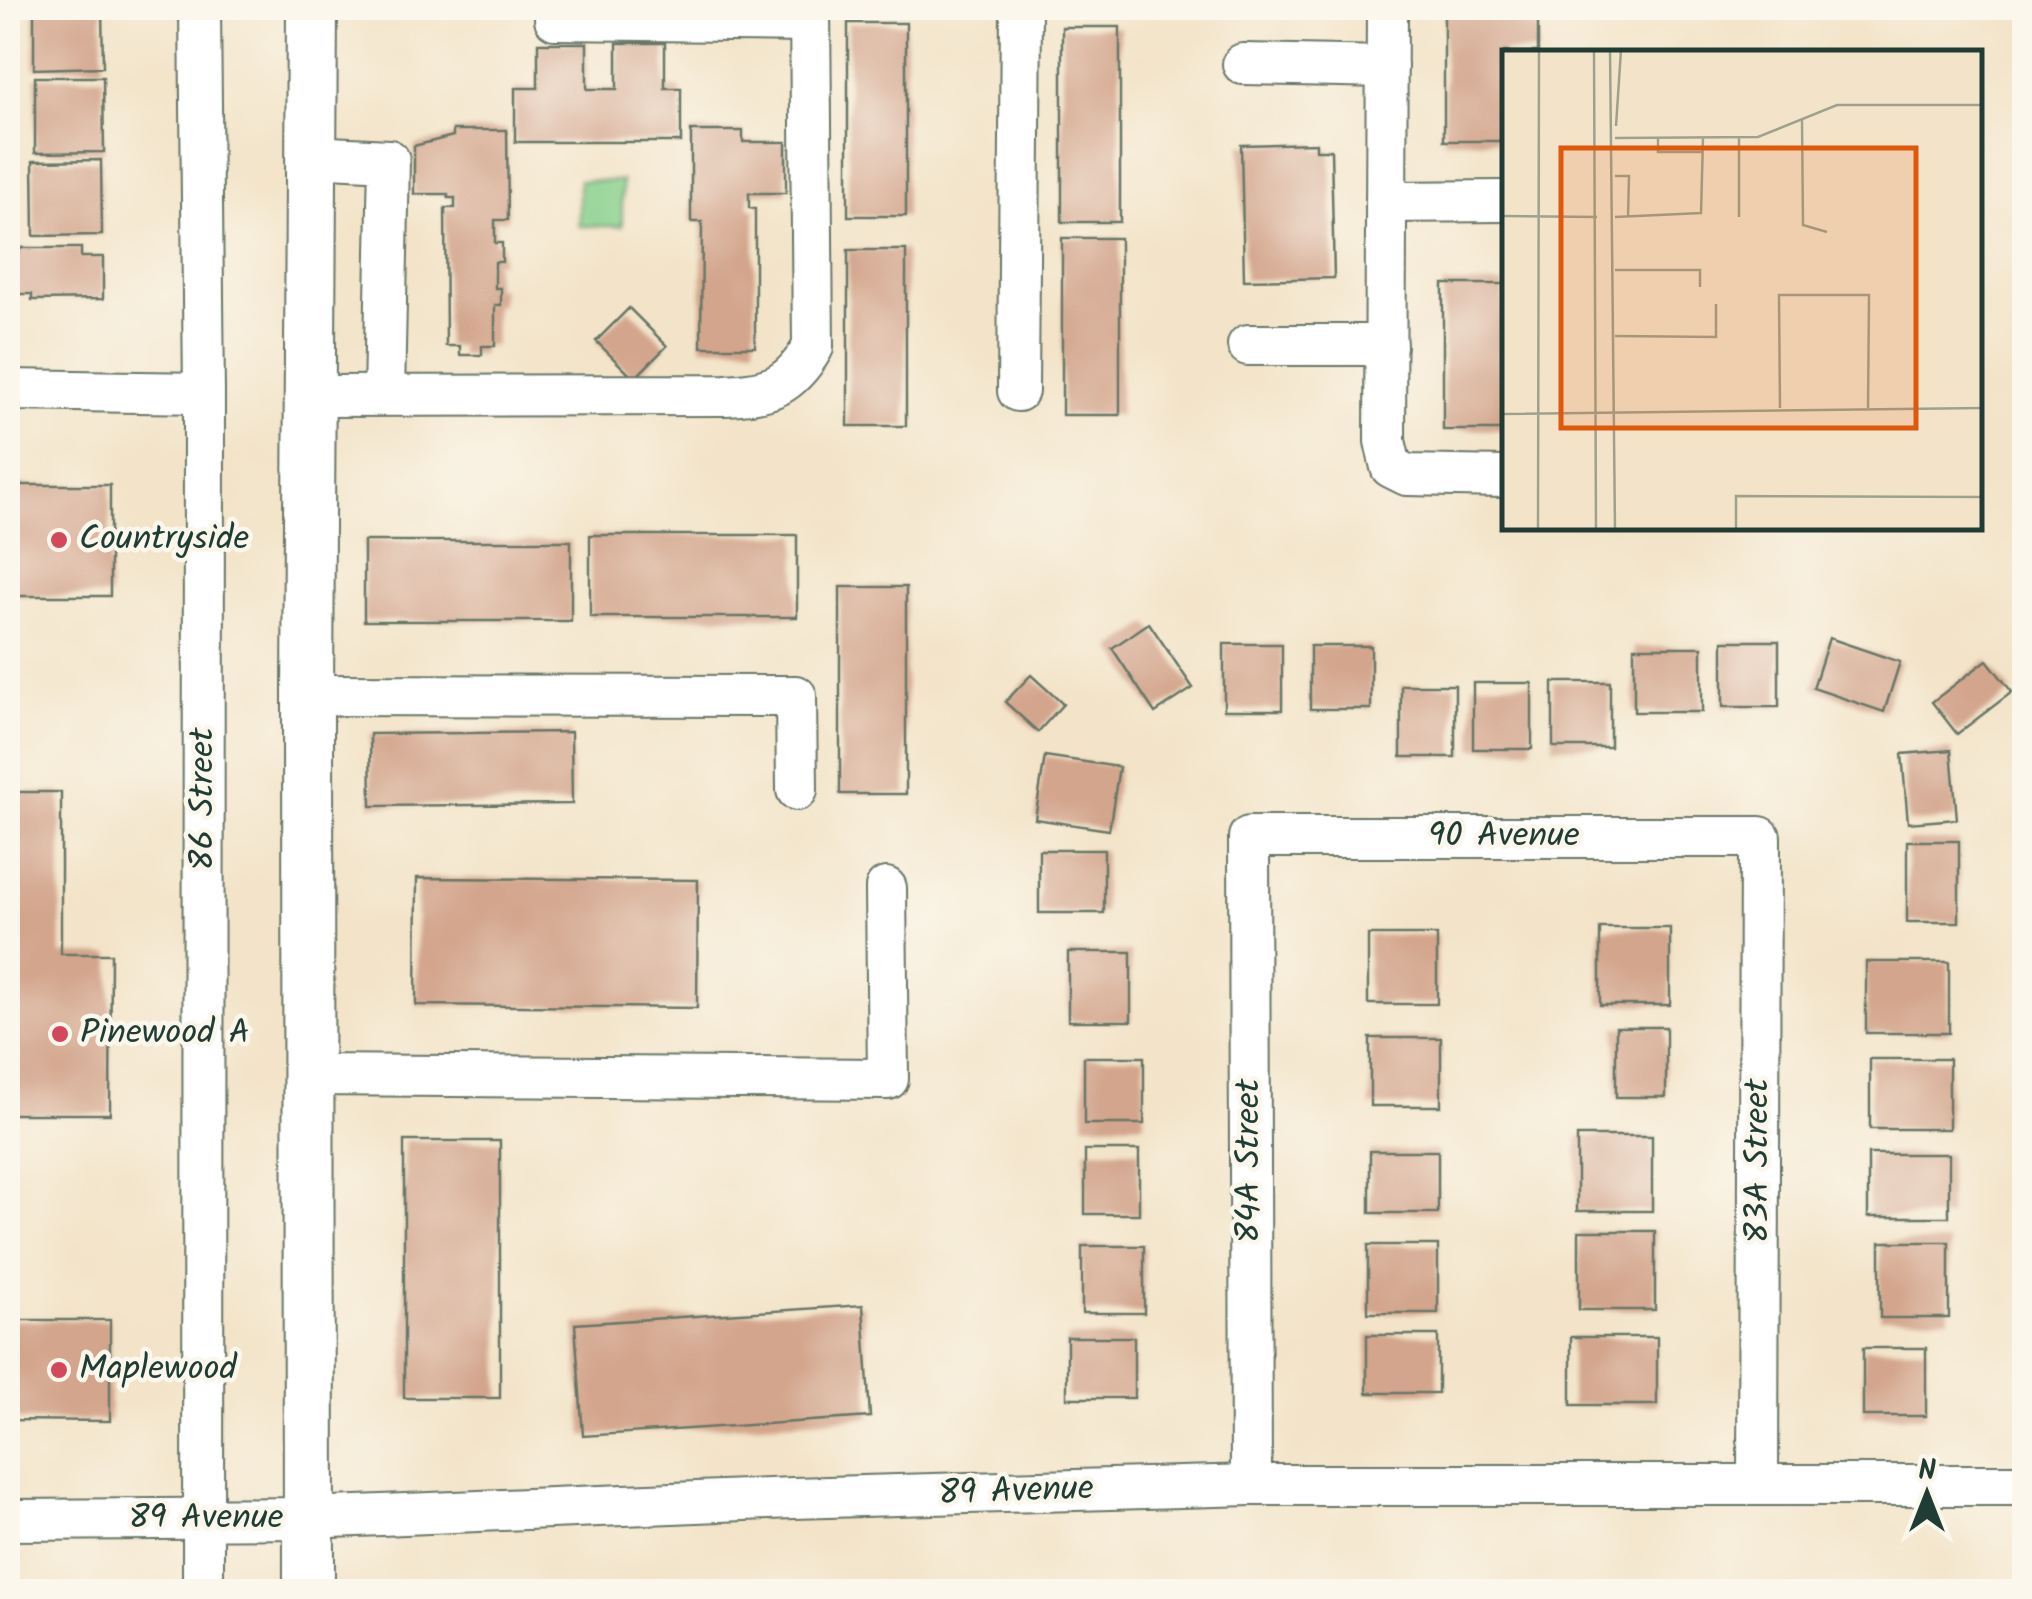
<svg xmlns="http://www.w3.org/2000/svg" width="2032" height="1599" viewBox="0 0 2032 1599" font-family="Kalam,sans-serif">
<rect width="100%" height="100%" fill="#fbf7ec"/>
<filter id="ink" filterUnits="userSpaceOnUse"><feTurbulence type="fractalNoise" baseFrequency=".01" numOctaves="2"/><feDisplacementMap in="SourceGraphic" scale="20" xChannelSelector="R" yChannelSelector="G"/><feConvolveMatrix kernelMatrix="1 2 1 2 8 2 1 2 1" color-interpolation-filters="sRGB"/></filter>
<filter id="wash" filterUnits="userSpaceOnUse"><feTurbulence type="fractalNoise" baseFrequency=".0048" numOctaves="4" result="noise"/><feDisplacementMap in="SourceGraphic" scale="40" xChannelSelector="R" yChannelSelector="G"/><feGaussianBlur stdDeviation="2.25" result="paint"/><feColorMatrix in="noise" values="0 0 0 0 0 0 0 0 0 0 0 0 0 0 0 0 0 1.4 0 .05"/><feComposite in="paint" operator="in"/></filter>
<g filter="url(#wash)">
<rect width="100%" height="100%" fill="#f3e4c9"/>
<rect fill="#87d08c" stroke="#538660" stroke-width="2.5" x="579" y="181" width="43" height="45"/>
<g id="blocks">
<g fill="#d3a58c">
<path d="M34,8H102L103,67L34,69Z"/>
<path d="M1444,8H1538V52H1504V141H1444Z"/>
<rect x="848" y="23" width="58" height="193"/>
<rect x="1062" y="27" width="58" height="195"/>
<path d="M538,43H587V89H617V43H665V88H681V142H515V88H538Z"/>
<path d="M35,77H103L104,152L35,153Z"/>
<path d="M453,130H507L508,220H495V243H502V262H495V288H501V305H495V346H482V355H460V346H446L445,208H455V198H448V194H414V146L453,136Z"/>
<path d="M691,131H743V142H786V193H749V208L755,209V347H701L702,222H691Z"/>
<path d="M1316,143V150H1331L1334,278L1244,280L1241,145Z"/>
<path d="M101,160L102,235L34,236L33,161Z"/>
<rect x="1062" y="238" width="58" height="177"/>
<path d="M8,248H81V257H103V299L32,300V294H8Z"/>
<rect x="848" y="250" width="58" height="176"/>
<rect x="1443" y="284" width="61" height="146"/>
<path d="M629,308L667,346L634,379L596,341Z"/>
<rect x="8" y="485" width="102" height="111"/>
<rect x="590" y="535" width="207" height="82"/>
<rect x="364" y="541" width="207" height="80"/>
<rect x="840" y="587" width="66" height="207"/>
<path d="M1149,623L1193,688L1155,713L1112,648Z"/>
<path d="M1829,638L1900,662L1884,712L1813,688Z"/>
<rect x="1723" y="641" width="56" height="66"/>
<rect x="1224" y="644" width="58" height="66"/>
<rect x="1310" y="646" width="61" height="63"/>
<rect x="1634" y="647" width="68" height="65"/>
<path d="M1987,660L2012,692L1957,734L1932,702Z"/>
<path d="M1031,675L1063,704L1038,732L1005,702Z"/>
<rect x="1553" y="682" width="57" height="65"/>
<rect x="1473" y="683" width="59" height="66"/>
<rect x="1401" y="685" width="54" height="72"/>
<path d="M571,732L572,804L371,806L370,734Z"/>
<path d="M1951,750L1957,819L1908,823L1902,754Z"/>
<path d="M1045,756L1119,767L1109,830L1035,819Z"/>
<path d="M8,792H61V954H111L110,1114H8Z"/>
<rect x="1907" y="841" width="52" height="81"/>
<rect x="1039" y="850" width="65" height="63"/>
<path d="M417,878L698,880L697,1008L416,1005Z"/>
<rect x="1600" y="928" width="70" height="77"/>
<rect x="1368" y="935" width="69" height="69"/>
<rect x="1068" y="952" width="63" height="69"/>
<rect x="1866" y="962" width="83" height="71"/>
<rect x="1616" y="1027" width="50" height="70"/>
<rect x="1370" y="1038" width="71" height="68"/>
<rect x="1084" y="1057" width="60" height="67"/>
<rect x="1870" y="1059" width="79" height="70"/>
<rect x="1577" y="1136" width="75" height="75"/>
<rect x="404" y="1141" width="96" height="257"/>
<rect x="1085" y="1150" width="54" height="64"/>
<rect x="1370" y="1151" width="68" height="62"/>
<rect x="1868" y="1154" width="81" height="63"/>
<rect x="1579" y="1231" width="76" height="79"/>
<rect x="1880" y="1242" width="69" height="76"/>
<rect x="1368" y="1245" width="70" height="68"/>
<rect x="1082" y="1246" width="62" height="67"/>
<path d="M863,1305L870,1417L583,1436L575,1324Z"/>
<path d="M8,1320H110V1421L8,1420Z"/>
<rect x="1367" y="1335" width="71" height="58"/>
<rect x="1067" y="1337" width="67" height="61"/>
<rect x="1571" y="1337" width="86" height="68"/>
<rect x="1863" y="1348" width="63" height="68"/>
</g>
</g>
</g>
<g filter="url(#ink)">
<use href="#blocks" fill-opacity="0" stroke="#697768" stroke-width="2.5"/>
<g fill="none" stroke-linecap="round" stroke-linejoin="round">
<g stroke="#697768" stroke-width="44">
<g id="minor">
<path d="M200,8L204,393L203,1592"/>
<path d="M555,8V19L810,22"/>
<path d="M1387,8L1385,441L1391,467L1407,475L1504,477"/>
<path d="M1243,64L1387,67"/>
<path d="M310,156L389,160L384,395"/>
<path d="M1386,202L1504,201"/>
<path d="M1248,345H1386"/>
<path d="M8,390L204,393"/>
<path d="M1018,391L1021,8"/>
<path d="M309,396L725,395C770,393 790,387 813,347L810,8"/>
<path d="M308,695L796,696L797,790"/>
<path d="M309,1075L888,1079L886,888"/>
<path d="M1251,1485L1249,837H1760L1758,1485"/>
<path d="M8,1520L308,1518L793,1498L1251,1485H2024"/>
</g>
</g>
<g stroke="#697768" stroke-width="54">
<path id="major" d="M309,1592L308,695L312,8"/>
</g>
<use href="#minor" stroke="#fff" stroke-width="40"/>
<use href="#major" stroke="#fff" stroke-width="50"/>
</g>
</g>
<g fill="#d1495b" stroke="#fbf7ec" stroke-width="4">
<circle cx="59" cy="540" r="10"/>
<circle cx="60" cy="1034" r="10"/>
<circle cx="59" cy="1370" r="10"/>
</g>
<g text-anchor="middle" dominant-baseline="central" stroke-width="9" stroke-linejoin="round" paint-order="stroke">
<g font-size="35" fill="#1f3d34" stroke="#fbf7ec" text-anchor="start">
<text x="79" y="540">Countryside</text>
<text x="80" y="1034">Pinewood A</text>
<text x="79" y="1370">Maplewood</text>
</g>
<g font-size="35" fill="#1f3d34" stroke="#fbf7ec">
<text transform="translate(204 799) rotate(-90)">86 Street</text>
<text x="1504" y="837">90 Avenue</text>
<text transform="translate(1250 1161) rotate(-90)">84A Street</text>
<text transform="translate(1759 1161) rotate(-90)">83A Street</text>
<text transform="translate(1016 1492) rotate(-2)">89 Avenue</text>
<text x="206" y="1519">89 Avenue</text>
</g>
</g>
<g transform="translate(1502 50)">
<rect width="480" height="480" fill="#f3e4c9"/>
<path fill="none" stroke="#9ea18d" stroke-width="2.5" d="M92,0L94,480M108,0L113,480M300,70L301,175L325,182M114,76L119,0M113,88L256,87L335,55H480M156,89V102H201M113,126H127L126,167M0,166L95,167M113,167L199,163L201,88M237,167V87M113,220H198V237M113,286L214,287V254M278,358L277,245H367L366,358M0,364L480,358M36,480L37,0M234,480V446L480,447"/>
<path fill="#de580e" fill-opacity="0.15" stroke="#de580e" stroke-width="5" d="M59,98H414V378H59Z"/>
<rect width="480" height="480" fill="none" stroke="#1f3d34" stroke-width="5"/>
</g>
<rect width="2032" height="1599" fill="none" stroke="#fbf7ec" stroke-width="40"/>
<g transform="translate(1927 1494)" stroke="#fbf7ec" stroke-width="8" paint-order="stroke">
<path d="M0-8L18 38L0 25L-18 38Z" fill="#1f3d34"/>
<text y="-15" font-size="28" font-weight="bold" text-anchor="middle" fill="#1f3d34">N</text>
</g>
</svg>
